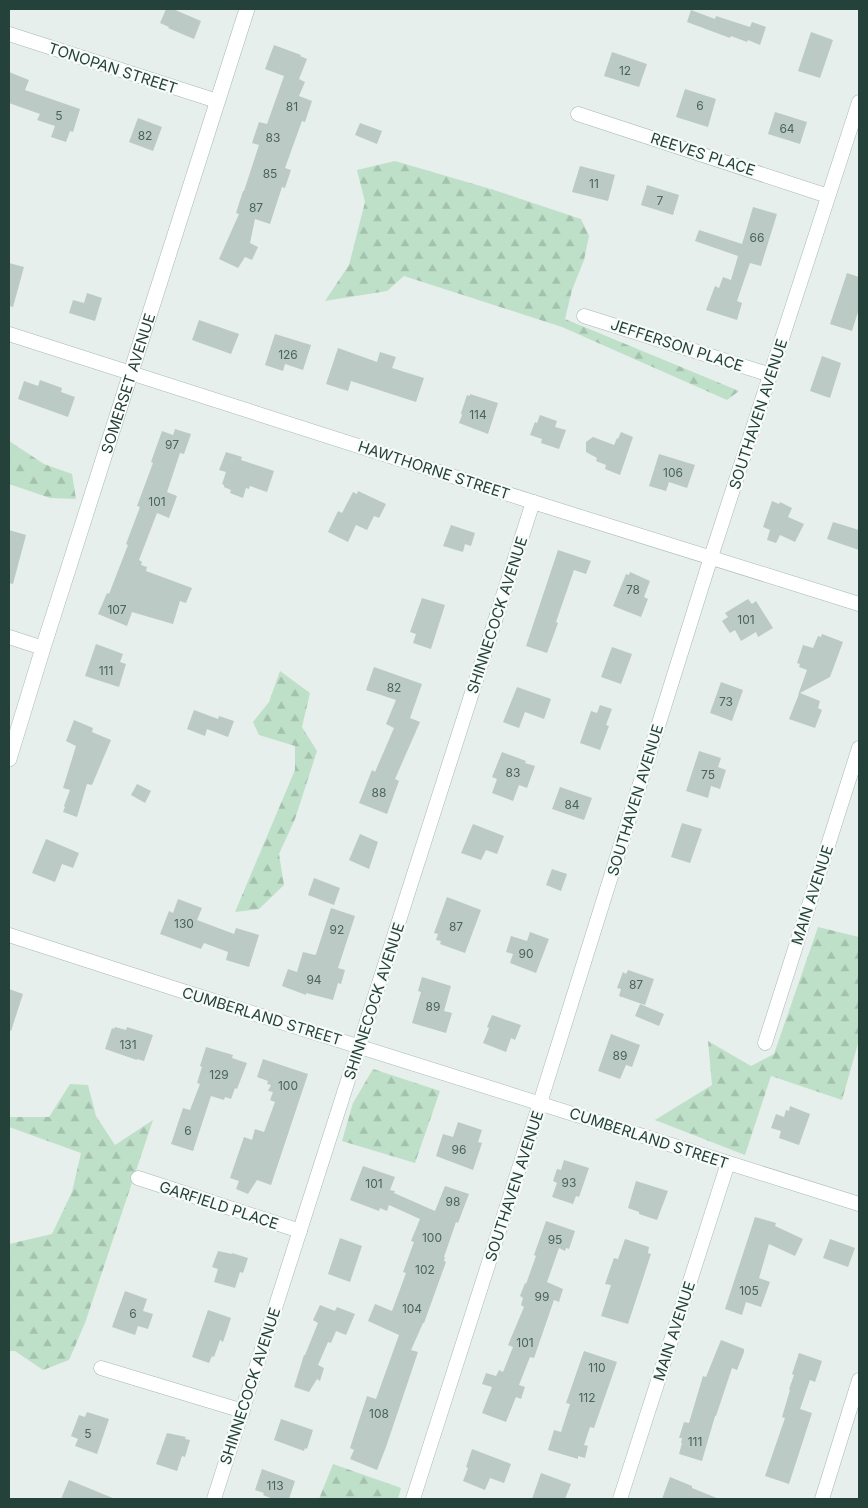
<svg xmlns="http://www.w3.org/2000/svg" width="868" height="1508" viewBox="0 0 868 1508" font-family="Inter,sans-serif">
<defs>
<pattern id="forest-firs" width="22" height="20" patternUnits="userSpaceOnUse" patternTransform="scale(1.25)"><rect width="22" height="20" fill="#bfe0c8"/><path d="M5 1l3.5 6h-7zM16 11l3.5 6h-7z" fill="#a4c1ad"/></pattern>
</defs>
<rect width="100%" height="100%" fill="#e6efeb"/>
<g fill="url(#forest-firs)">
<path d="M395,161L494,190L581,219L589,236L584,260L572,290L565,319L739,391L727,400L562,327L404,276L387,291L325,301L349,265L365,202L357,170Z"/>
<path d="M9,441L44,464L72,474L76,499L50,498L9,484Z"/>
<path d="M280,671L310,693L302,727L317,751L295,819L279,854L284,885L259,909L235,912L295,770V746L259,735L253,722L269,702Z"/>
<path d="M818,927L859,937V1040L842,1100L771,1076L745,1155L655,1120L712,1085L708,1041L751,1066L774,1054Z"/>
<path d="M373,1069L440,1091L415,1163L342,1141L353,1103Z"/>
<path d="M70,1084L88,1085L96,1116L115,1145L153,1120L85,1323L69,1360L43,1370L15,1351H9V1244L52,1234L72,1192L81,1153L9,1127V1117H49Z"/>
<path d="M333,1464L401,1488L398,1499H319Z"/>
</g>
<g fill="#bbcac4">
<path d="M166,9H173L201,21L194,39L168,28L169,27L160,23Z"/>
<path d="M691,10L715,19L716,16L750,27L752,22L766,27L760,45L748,40L747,42L731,36L730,38L687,22Z"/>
<path d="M811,32L833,40L820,78L798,71Z"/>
<path d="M274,45L301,55L300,56L307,59L299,79L305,82L299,96L312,101L305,122L302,121L285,168L291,170L285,188L282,187L270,224L255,219L250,243L258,247L252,260L245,257L238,268L219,259L239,214L236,213L243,191H244L259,145L252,143L259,122L267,124L284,76L265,69Z"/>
<path d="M612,52L647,64L639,87L604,76Z"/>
<path d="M9,72L29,80L25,90L80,109L73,132L70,131L66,142L51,137L55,126L37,120L40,114L9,103Z"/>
<path d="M685,89L716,99L708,127L676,117Z"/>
<path d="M775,112L807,122L800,144L768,134Z"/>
<path d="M138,118L162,127L153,151L129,142Z"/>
<path d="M360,123L382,131L377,144L355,135Z"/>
<path d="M580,166L615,175L608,201L572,192Z"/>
<path d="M647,185L679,195L673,215L641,205Z"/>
<path d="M753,207L777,214L761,266L750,263L737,301L742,303L737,320L706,310L715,286L719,288L723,277L731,280L738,256L695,241L699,230L742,244Z"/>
<path d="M9,263L24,267L13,307L9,306Z"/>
<path d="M847,273L859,277V309L852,331L830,324Z"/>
<path d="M87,293L102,298L95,321L69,313L73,300L84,303Z"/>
<path d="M199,320L239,334L231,354L192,340Z"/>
<path d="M275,334L311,345L303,370L285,364L283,371L265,365Z"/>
<path d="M338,348L377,362L380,352L396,357L392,368L424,378L416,402L351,381L348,391L326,384Z"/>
<path d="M822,356L841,363L830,398L810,391Z"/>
<path d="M40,380L62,388L61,392L75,397L68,417L18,399L24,381L38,386Z"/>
<path d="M470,394L498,403L488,434L459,423L462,415L461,413L467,395L470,396Z"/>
<path d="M540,415L557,421L555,427L566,430L559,449L541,443L542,439L530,435L535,422L537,423Z"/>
<path d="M175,429L191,434L184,454L180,453L167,492L177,496L169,518L157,513L139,560L142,562L141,565L147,567L146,571L192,588L186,603L180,601L173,624L132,612L127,626L98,614L107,593L109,594L128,545L126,544L140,507L137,506L153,463L151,462L162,431L173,435Z"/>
<path d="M621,432L633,437L620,475L605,469L606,465L596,461L597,458L586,452V442L593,437L614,445L617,438L618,439Z"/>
<path d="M226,452L242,457L241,460L274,471L267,492L250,486L249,489L246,488L243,498L230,493L231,490L224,487V485L222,484L226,472L219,470Z"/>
<path d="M659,454L695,465L687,488L669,482L666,491L649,486Z"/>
<path d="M358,491L386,504L379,518L374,516L367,530L356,525L348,542L328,532L338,511L342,513L353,492L357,494Z"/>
<path d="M772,501L779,504L780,502L792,508L788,517L804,524L795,542L780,535L776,543L767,540L770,530L763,527Z"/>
<path d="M833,522L859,530V550L827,539Z"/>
<path d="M451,525L475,533L471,546L465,544L463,552L443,546Z"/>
<path d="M9,530L26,535L13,584L9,583Z"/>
<path d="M558,550L591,561L586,574L574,570L556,622L558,623L547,653L526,646Z"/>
<path d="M630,572L650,581L644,597L648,599L641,617L613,606L626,574L629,575Z"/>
<path d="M422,598L445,605L431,649L413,643L416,634L410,632Z"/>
<path d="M748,599L752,604L756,601L773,628L758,637L756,632L741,641L735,630L730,633L722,621L728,617L725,613Z"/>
<path d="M822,634L843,642L830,677L800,693L820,701L818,708L822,710L815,728L789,719L799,694L798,695L807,670L799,667L800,664L797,663L803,645L813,648L818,636L821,637Z"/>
<path d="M96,644L123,654L120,662L126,664L119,687L85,676Z"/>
<path d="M612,647L632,654L621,684L601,677Z"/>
<path d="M374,667L422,684L410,718L420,722L395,779L399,781L387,814L359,803L372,770L375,772L394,728L386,724L396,700L366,690Z"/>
<path d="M721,682L743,690L732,721L710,713Z"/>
<path d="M517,687L551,699L544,719L525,712L519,728L503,722Z"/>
<path d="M600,705L612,709L606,725L609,726L600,750L580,743L591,711L597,713Z"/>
<path d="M194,710L218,719L219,716L234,721L228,737L207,729L205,736L187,729Z"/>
<path d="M74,720L93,728L92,732L111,740L92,785L87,784L77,817L63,812L65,807L64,806L70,790L63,788L76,746L66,741Z"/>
<path d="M699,751L721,758L718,767L726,770L720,789L711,786L708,798L686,791Z"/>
<path d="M502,752L526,761L525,763L535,766L527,788L519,785L513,801L492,793L497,779L492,777Z"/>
<path d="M137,784L151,791L145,803L131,795Z"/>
<path d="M560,787L592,798L584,820L552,809Z"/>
<path d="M682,823L702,829L690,863L671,857Z"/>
<path d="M473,824L504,836L497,854L486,850L481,860L461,853Z"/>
<path d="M360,834L378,842L369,869L349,860Z"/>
<path d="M46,839L79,853L73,868L62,864L55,882L32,873Z"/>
<path d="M552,869L567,874L561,891L546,885Z"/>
<path d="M314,878L340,888L334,905L308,895Z"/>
<path d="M447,897L481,910L465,953L440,944L441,941L436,940L438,934L434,933Z"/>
<path d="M178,899L202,908L197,920L234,934L236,928L259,935L249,967L226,960L228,952L204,943L201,949L160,934L169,911L173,913Z"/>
<path d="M331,908L355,916L338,968L345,970L341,984L338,983L333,1000L306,993V995L282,986L288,969L297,972L303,952L315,955L316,954Z"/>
<path d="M530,932L549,939L536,973L510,963L513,954L506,952L511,936L527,941Z"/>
<path d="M628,970L654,979L645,1005L619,996L621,989L617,988L623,972L626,974Z"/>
<path d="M422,977L451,986L444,1011L452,1013L446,1033L412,1023L421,992L418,991Z"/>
<path d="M9,989L23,994L11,1031L9,1030Z"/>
<path d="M640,1004L664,1014L659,1026L635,1016Z"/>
<path d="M492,1015L521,1025L515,1040L511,1038L506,1052L483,1043L489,1028L487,1027Z"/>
<path d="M115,1027L126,1030L127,1027L153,1035L144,1061L137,1059V1060L105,1049L112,1028L114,1029Z"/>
<path d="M611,1034L640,1045L632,1067L626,1065L620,1079L598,1071Z"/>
<path d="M206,1047L233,1055L232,1058L247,1063L237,1089L235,1088L231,1099L225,1097L224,1100L211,1096L193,1151L171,1144L183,1108L190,1110L200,1084L197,1083L202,1067L200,1066Z"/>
<path d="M263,1059L308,1074L271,1185L257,1180L248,1194L236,1189L239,1181L230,1178L244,1137L252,1140L255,1129L264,1132L275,1102L270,1100L273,1092L268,1091L271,1085L267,1084L268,1081L257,1077Z"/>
<path d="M790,1106L810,1114L799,1145L779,1138L781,1131L771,1128L776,1114L784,1117L786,1110L789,1111Z"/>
<path d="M458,1122L482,1130L478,1142L482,1143L473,1170L436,1156L443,1134L453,1137Z"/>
<path d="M564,1160L589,1168L579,1197L576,1196L573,1204L552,1197L557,1183L553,1181L557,1169L561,1170Z"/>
<path d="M363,1166L395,1177L390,1190L395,1191L394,1193L435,1211L445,1186L469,1194L458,1223L456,1222L444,1257H445L444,1261L446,1262L424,1323H423L411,1350L418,1352L386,1447L377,1470L350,1459L354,1450L350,1448L367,1396L376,1399L399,1335L368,1321L375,1304L392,1311L406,1273L403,1272L414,1242L411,1241L420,1219L389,1205L387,1211L380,1208L379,1211L350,1200Z"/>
<path d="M636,1181L668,1191L657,1220L639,1214V1212L628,1208Z"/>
<path d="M755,1217L776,1223L775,1226L803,1239L795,1256L769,1244L759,1278L770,1282L761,1307L746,1302L742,1315L725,1309Z"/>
<path d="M546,1221L575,1231L569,1249L566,1248L565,1251L559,1248L547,1282L563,1289L559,1302L554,1300L534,1358L530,1357L519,1385L525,1387L521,1399L516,1397L506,1422L482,1413L492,1387L482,1384L486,1373L496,1376L499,1370L503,1372L513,1347L508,1345L524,1307L521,1305L523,1298L520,1296L525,1283L526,1284L536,1256L534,1255Z"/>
<path d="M340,1238L362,1246L350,1282L328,1274Z"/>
<path d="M625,1239L649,1247L648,1253L651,1254L628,1324L601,1316L611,1285L605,1284L614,1258L618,1259Z"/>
<path d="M830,1239L855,1248L848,1267L823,1258Z"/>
<path d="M218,1251L232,1254V1253L248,1258L243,1273L240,1272L235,1288L214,1282L218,1269L212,1267Z"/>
<path d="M125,1291L147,1299L143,1311L153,1314L148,1329L138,1326L135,1335L112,1327Z"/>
<path d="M320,1305L335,1311L337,1307L355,1314L346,1335L336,1331L331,1343L328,1342L318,1365L324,1368L320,1381L317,1379L309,1392L294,1387L304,1355H305L318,1323L313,1320Z"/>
<path d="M208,1310L231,1318L223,1342L220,1340L214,1357L212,1356L209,1363L192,1357Z"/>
<path d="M721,1340L744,1349V1352L737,1370L732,1368L716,1416H715L702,1461L679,1454L682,1443H681L682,1438H679L684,1422L689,1423L703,1376L706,1377Z"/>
<path d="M584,1351L617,1362L594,1428L590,1427L584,1445L588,1446L585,1458L578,1456V1459L548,1450L554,1430L561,1432L570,1404L566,1403Z"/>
<path d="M799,1353L822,1361L815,1382L810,1380L800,1409L812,1413L789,1484L765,1476L785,1418L782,1417L790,1390L789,1389L794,1375L792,1374Z"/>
<path d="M87,1412L109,1419L97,1454L75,1446L78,1439L71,1436L79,1415L85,1417Z"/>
<path d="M281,1419L313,1430L307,1449L305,1448L304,1451L274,1440Z"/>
<path d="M167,1433L186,1437L185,1439L190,1440L185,1457L182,1456L177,1471L156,1464Z"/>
<path d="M472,1449L511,1464L504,1483L490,1478L485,1490L463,1481L468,1468L466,1467Z"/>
<path d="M262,1469L295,1481L289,1499H273L263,1495L264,1493L255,1490Z"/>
<path d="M541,1473L571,1484L565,1499H532Z"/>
<path d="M670,1477L692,1486V1488L719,1499H662Z"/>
<path d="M69,1480L115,1499H61Z"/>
</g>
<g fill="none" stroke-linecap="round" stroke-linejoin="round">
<g stroke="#a8b8b2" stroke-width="15">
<g id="minor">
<path d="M9,34L217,101"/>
<path d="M578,114L828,196"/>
<path d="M584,316L771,375"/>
<path d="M9,334L533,502L859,604"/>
<path d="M9,637L43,648"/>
<path d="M9,935L176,989L859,1204"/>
<path d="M765,1043L859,748"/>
<path d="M138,1178L300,1231"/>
<path d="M101,1368L243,1411"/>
<path d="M214,1499L533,502"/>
<path d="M413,1499L540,1103L711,557L859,102"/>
<path d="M620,1499L728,1163"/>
<path d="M822,1499L859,1380"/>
</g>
</g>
<g stroke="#a8b8b2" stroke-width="16">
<g id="tertiary">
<path id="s1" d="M9,759L43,648L247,9"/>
</g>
</g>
<use href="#minor" stroke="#fff" stroke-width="14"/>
<use href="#tertiary" stroke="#fff" stroke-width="15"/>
</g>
<g text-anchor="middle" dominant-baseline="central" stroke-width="4.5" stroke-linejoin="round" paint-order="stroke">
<g font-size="12" fill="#4a645c">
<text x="625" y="70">12</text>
<text x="700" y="105">6</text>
<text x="292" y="106">81</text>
<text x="59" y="115">5</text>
<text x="787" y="128">64</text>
<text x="145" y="135">82</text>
<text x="273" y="137">83</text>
<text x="270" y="173">85</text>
<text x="594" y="183">11</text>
<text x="660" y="200">7</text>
<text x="256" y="207">87</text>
<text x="757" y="237">66</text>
<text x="288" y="354">126</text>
<text x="478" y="414">114</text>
<text x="172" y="444">97</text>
<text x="673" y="472">106</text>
<text x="157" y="501">101</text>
<text x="633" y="589">78</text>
<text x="117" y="609">107</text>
<text x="746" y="619">101</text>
<text x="106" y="670">111</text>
<text x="394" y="687">82</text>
<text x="726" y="701">73</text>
<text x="513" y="772">83</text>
<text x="708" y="774">75</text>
<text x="379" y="792">88</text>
<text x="572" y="804">84</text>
<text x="184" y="923">130</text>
<text x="456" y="926">87</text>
<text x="337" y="929">92</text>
<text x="526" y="953">90</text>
<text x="314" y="979">94</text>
<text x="636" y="984">87</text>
<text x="433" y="1006">89</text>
<text x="128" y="1044">131</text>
<text x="620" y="1055">89</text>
<text x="219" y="1074">129</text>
<text x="288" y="1085">100</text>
<text x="188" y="1130">6</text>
<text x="459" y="1149">96</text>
<text x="569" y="1182">93</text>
<text x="374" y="1183">101</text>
<text x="453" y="1201">98</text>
<text x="432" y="1237">100</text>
<text x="555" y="1239">95</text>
<text x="425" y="1269">102</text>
<text x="749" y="1290">105</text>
<text x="542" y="1296">99</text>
<text x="412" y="1308">104</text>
<text x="133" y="1313">6</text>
<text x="525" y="1342">101</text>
<text x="597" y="1367">110</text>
<text x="587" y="1397">112</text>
<text x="379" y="1413">108</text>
<text x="88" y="1433">5</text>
<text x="695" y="1441">111</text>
<text x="275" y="1485">113</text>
</g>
<g font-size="15" fill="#24423a" stroke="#f7fbf9">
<text transform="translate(113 68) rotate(18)">TONOPAN STREET</text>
<text transform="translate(703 154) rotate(18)">REEVES PLACE</text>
<text transform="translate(677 345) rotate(18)">JEFFERSON PLACE</text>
<text stroke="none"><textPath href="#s1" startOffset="394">SOMERSET AVENUE</textPath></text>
<text transform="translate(758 414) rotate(-72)">SOUTHAVEN AVENUE</text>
<text transform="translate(434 470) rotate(18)">HAWTHORNE STREET</text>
<text transform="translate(497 615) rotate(-72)">SHINNECOCK AVENUE</text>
<text transform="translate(635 800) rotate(-73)">SOUTHAVEN AVENUE</text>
<text transform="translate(812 895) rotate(-72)">MAIN AVENUE</text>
<text transform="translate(374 1001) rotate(-72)">SHINNECOCK AVENUE</text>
<text transform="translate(262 1016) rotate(17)">CUMBERLAND STREET</text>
<text transform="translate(649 1138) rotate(18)">CUMBERLAND STREET</text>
<text transform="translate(514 1186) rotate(-72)">SOUTHAVEN AVENUE</text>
<text transform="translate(219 1205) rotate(18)">GARFIELD PLACE</text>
<text transform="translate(674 1331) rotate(-72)">MAIN AVENUE</text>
<text transform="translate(250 1386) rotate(-72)">SHINNECOCK AVENUE</text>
</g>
</g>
<rect width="868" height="1508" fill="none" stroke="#24423a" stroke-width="20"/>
</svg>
